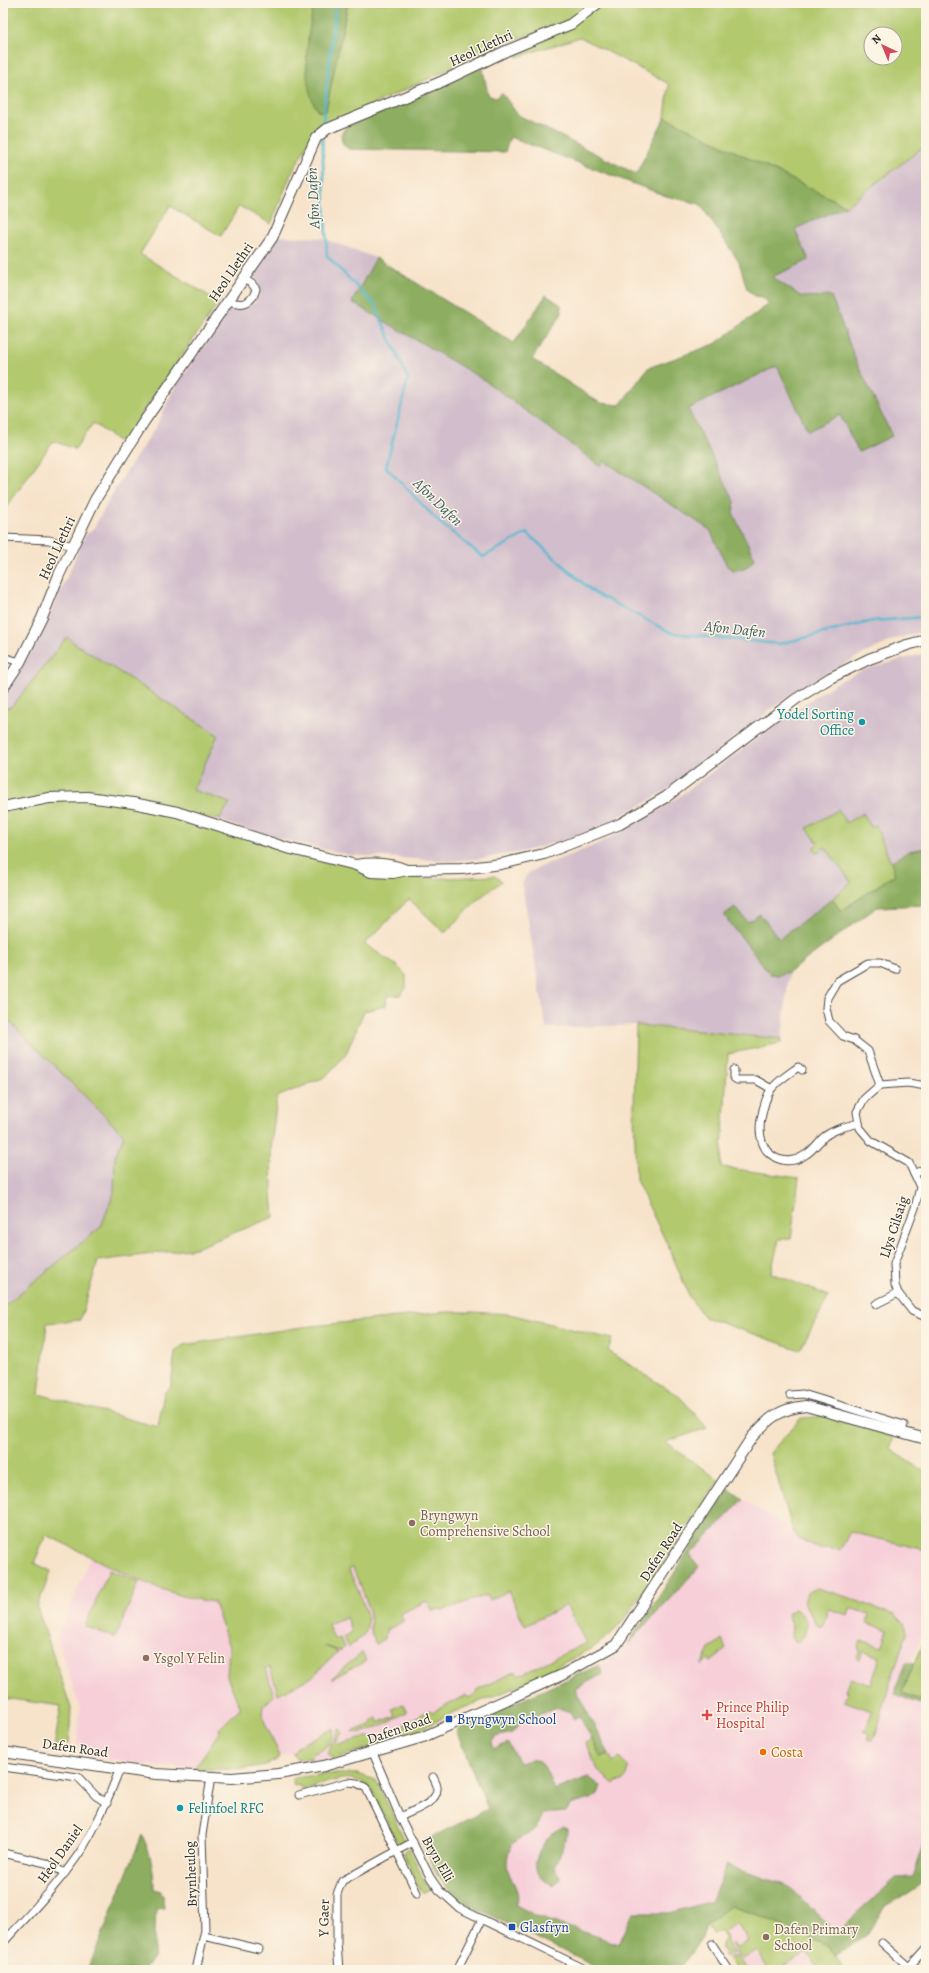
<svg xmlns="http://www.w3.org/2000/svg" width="929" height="1973" viewBox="0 0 929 1973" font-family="Alegreya,serif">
<rect width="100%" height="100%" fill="#fcf5e5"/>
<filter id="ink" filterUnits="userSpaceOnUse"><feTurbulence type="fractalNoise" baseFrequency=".025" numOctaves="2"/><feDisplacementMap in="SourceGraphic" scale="8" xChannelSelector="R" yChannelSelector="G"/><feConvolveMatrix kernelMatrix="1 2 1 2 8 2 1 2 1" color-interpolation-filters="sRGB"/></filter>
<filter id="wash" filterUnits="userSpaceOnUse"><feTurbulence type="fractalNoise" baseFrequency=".012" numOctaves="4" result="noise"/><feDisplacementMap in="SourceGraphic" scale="16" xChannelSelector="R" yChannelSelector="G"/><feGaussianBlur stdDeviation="0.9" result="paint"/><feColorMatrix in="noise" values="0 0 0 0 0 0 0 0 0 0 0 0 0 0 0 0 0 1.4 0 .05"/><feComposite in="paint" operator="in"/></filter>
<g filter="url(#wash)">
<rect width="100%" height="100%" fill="#f7e3ca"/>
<g fill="#f6cfd9">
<path d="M608,1351L680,1397L647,1463L593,1648L514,1688L461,1709L405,1737L311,1764H302L292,1754L280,1756L276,1762L257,1767L216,1769L180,1768L176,1766L165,1767L89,1757L82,1746L77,1745L80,1708L57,1639L91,1556L173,1593Z"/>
<path d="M743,1499L793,1531L799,1539L826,1548L850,1532L926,1550V1621L911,1663L905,1662L894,1694L926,1706V1839L913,1877L896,1878L836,1933L790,1887L726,1865L712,1901L670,1913H633L619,1944L538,1917L478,1883L510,1808L470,1723L607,1661L628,1644L699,1567L690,1555Z"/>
<path d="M718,1914L831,1947L843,1970H736L723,1950L722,1944L725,1940L720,1931L713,1935Z"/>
</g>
<g fill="#d1bdcb">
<path d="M926,145V630L895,639L855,658L802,687L758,719L666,791L606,824L568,839L521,852L484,858L448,861L349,855L267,836L166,803L3,799V698L43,631L85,536L94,528L117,486L157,425L173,391L231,306L243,307L253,304L259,296V285L253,275L279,236L322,238L376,258L352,301L484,380L600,466L604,461L710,530L727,566L754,557L733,513L735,502L688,409L777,366L808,430L856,361L831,296L802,297L772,277L795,229L846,206Z"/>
<path d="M926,653V848L909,851L832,899L779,939L763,967L770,974L778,975L789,972L782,1039L636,1025L546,1028L522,884L527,874L539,867L591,847L643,820L677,798L795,710L836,683L863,670Z"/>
<path d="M3,1015L155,1166L95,1234L3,1307Z"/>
</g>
<g fill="#b2c96e" stroke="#6e7a4c" fill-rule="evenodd">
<path d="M3,3H314L317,111H325L348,3H595L570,19L542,32L508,42L324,127L310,139L291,174L271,224L239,206L221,236L170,206L140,254L219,302L143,411L122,444L93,423L75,449L53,441L6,508L3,509Z"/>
<path d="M598,3H926V145L846,206L665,117L669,84L580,37L517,57L513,49L571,24ZM871,34H895V58H871Z"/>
<path d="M67,637L74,643L218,735L193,790L230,803L220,818L213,819L182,813L356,865L424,879L495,876L502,881L477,900L445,933L409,899L365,944L397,966L406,975V988L400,995L387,996L386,1006L364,1011L345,1056L325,1077L277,1097L271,1147L272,1193L274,1217L196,1248L98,1261L80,1320L47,1323L39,1394L158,1427L164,1393L171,1386L175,1352L183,1345L303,1327L445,1312H473L509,1314L612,1339L608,1351L680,1397L707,1428L665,1442L719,1480L627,1616L612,1633L593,1648L514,1688L461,1709L405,1737L333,1759L329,1754H327L340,1728L342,1733L337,1740L338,1745L371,1736L376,1742L404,1731L405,1723L430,1710L433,1712L466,1695L468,1698L477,1694L476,1690L516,1671L518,1676L586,1643L566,1605L525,1626L509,1591L489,1600L487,1595L444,1610L437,1609L433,1611L427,1601L400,1614L404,1621L386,1630L385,1639L375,1644C369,1631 372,1624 369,1610C366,1596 358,1582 353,1568L349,1569C354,1585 373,1615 366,1631C363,1638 353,1643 348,1648L343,1637L352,1632L346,1617L328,1624L334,1640L340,1638L344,1647L340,1651L325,1646L338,1652L312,1677L278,1694L270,1667L266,1668L274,1696L263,1706L262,1716L280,1756C269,1772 213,1769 194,1769L220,1731L219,1729L240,1708L227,1676L229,1647L214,1602C157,1596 99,1559 46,1535L34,1563L51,1571L37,1607L71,1708L69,1744L61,1743L54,1748L61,1706L3,1698V1307L101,1227L114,1193L115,1157L124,1135L3,1015V709L11,707L18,699Z"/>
<path d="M838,810L846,823L863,813L871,827L876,825L895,874L841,911L832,899L851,882L825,847L816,853L814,847L818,843L807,828Z"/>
<path d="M636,1025L782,1039L781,1043L728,1054L721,1167L799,1178L791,1239H779L771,1273L829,1296L800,1350L704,1317L690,1298L670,1250L636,1180L634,1109Z"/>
<path d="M825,1416L894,1437L890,1449L926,1472V1550L850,1532L840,1550L826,1548L822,1549L799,1539L793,1531L770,1453L801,1418Z"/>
<path d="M109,1570L139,1582L115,1638L85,1626Z"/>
<path d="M817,1588L841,1595L895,1615C903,1621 906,1624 907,1634L889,1686L875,1738L873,1740L867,1739L869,1733L863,1731L866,1729L872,1711L844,1701L847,1692L845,1691L850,1678L871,1685L880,1657L863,1651L860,1660L857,1659L860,1649L858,1648L861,1640L882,1647L888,1630L867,1623L869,1614L850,1608L848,1615L828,1609L822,1627L817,1625L804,1603L807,1593Z"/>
<path d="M793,1609C800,1610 805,1618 807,1625L804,1636L797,1642L791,1638L792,1625L788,1614Z"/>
<path d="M926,1637V1702L902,1693Z"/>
<path d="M722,1639L726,1649L711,1661L708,1659L701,1666L709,1649Z"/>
<path d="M362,1652L366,1661L331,1679Z"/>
<path d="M403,1704L407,1712C395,1718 367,1736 352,1732L372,1724L371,1721L377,1718L379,1722L396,1716L392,1709Z"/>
<path d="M334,1728C334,1739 325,1752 313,1753L312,1759L296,1758L293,1754L298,1746Z"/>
<path d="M592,1740L601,1757L609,1754L613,1762L619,1758L629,1768L627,1776L623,1781L615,1782L614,1784L598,1770L585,1743Z"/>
<path d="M325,1774H357L376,1780L406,1843L401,1844L397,1842L373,1792C356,1767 327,1784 304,1789L297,1785L294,1786L292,1778Z"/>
<path d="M409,1848L425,1883L430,1889L422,1893L404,1855L405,1851Z"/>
<path d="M730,1906L758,1915L831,1947L843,1970H819L806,1952L779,1970H761L767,1966L757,1950L742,1959L737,1955L732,1943L734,1942L738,1947L748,1941L737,1924L724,1932L734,1954L733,1955L722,1948V1944L725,1940L720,1931L713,1935L706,1925Z"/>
<path d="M724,1952L733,1958L736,1956L748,1970H736Z"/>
</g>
<g fill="#8dad61" stroke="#5c6c46">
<path d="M314,3H348L326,111H318C299,83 308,34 314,3Z"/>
<path d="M489,60L497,61L483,69L488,95L495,98L502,93L518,115L636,174L665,117L846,206L795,229L809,260L772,277L802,297L831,296L856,361L892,436L859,452L840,415L808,431L777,366L688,409L735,502L733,513L754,557C752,567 743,568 734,571L727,566L710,530L604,461L600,466L484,380L352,302L376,258L514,343L546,295L561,305L562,313L532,359L600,403L620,405L648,368L715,344L769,304L763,297L755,296L747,289L739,262L700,204L666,196L510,137L505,152L348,149L342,142L341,134L346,127Z"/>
<path d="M926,848V905L877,907L789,972L778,975L770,974L724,915L735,907L748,922L760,914L779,939L832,899L841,911L895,874L891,862L909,851Z"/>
<path d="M729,1489L743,1499L690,1555L699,1567L628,1644Z"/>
<path d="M905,1662L914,1664L902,1693L926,1702V1706L894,1694Z"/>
<path d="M599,1665L603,1674L575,1689L609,1754L601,1757L580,1717L574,1719L570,1712L556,1707L519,1724L512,1733L495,1737L491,1744L494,1749L508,1743L519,1763C523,1762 531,1759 535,1760C546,1761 550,1782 554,1790L588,1777L601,1786L598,1794L591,1799L570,1805L566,1812L543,1814C537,1833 527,1833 512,1844C510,1850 507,1857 507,1863C507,1879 523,1889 516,1905L538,1917L619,1944L633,1913H670L712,1901L726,1865L790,1887L836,1933L896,1878L913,1877L926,1839V1880L914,1890L885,1906L868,1934L835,1956L830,1947L758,1915L730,1906L706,1925L702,1937L679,1970H602L459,1900L437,1875L422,1842L488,1809L456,1730Z"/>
<path d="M563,1827L568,1829V1832L555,1868L561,1879L553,1885C547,1882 542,1880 538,1874C529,1859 549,1831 563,1827Z"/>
<path d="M142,1835C151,1854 154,1869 154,1890H161V1895H163L164,1908L156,1909L154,1956L144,1970H88Z"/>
</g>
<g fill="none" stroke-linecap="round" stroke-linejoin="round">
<g stroke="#51b8cf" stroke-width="2.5">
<path d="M322,129L336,3"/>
<path d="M322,136L327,256L375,305L408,379L386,467L439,522L483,557L527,533L594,593L672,633L779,644L873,621L926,617"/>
</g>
</g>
</g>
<g filter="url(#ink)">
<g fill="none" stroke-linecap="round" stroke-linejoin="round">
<g stroke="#4a4743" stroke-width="9">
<g id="street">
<path d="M229,301C242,306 252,304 256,289L252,284L244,279"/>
<path d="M3,538L49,540L73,546"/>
<path d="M3,657L20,662"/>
<path d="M734,1070V1078L737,1080H756L770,1088"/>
<path d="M802,1070L798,1067C773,1085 767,1087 761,1119C759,1129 760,1142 767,1151C777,1162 792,1164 805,1155C813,1151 818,1142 825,1136C835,1129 847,1126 859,1123"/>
<path d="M880,1085L868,1051L854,1040L843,1036L829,1021L826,1008L827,998L837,981L868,963H880L895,969"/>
<path d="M926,1086L908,1083L880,1085L864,1099L857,1112L860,1128L871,1141L909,1163L920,1187L915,1208L894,1264L895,1285L898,1293L912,1311L926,1317"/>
<path d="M914,1174L926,1168"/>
<path d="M876,1304L898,1293"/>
<path d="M790,1395L803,1394L904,1425L901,1432"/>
<path d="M373,1753L400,1817L430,1877L439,1890L459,1908L587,1970"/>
<path d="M3,1767L78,1777L96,1796L107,1803"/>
<path d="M299,1795L348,1782L357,1783L366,1788L417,1893"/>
<path d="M400,1817C411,1811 437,1804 437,1789C438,1786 435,1781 433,1777"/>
<path d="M3,1853L46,1863L65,1873"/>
<path d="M204,1936L259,1949"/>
<path d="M3,1943C31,1912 61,1882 84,1846C99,1821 110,1795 120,1768"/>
<path d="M882,1943L909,1967"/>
<path d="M712,1944L729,1970"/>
<path d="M196,1970L205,1930L202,1835L211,1777"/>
<path d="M339,1970L337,1944V1894L342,1881L413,1842"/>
<path d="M457,1970L482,1919"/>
<path d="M913,1970L909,1967L926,1948"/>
</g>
</g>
<g stroke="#4a4743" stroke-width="12">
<g id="secondary">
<path d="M3,688L20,662L42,618L59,575L95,500L143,423L272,238L316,138L327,129L443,81L506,51L571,24L598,3"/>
<path d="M3,807L49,798L87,797L133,803L177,812L287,848L356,865L371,872L393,873L407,870L461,869L501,864L544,854L620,824L666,797L796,699L830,678L869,659L907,645L926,640"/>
<path d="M356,865C375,862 390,863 407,870"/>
<path d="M3,1752L156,1774L232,1778L278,1774L324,1766L423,1737L562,1675L616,1645L752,1437C770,1417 779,1409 806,1406L926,1439"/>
</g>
</g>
<use href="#street" stroke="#fff" stroke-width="7"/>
<use href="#secondary" stroke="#fff" stroke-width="10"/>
</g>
</g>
<g fill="#0f9aa8" stroke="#fcf5e5" stroke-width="1.5">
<circle cx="862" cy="722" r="4"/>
<circle cx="180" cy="1808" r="4"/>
</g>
<g fill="#8d6e63" stroke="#fcf5e5" stroke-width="1.5">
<circle cx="412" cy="1523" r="4"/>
<circle cx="146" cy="1658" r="4"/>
<circle cx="766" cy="1937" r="4"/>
</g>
<path fill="#e0444e" stroke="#fcf5e5" stroke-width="1.5" d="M705 1709h4v4h4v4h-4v4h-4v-4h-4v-4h4z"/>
<g fill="#1a4fb4" stroke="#fcf5e5" stroke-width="1.5">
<rect x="445" y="1715" width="8" height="8" rx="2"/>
<rect x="508" y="1923" width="8" height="8" rx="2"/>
</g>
<circle fill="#e8710a" stroke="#fcf5e5" stroke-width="1.5" cx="763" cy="1752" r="4"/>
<g text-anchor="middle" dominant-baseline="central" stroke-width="3" stroke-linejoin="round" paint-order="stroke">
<g font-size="14" fill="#2b2b2b" stroke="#fcf5e5">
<text transform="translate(481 48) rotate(-25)">Heol Llethri</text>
<text transform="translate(231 272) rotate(-56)">Heol Llethri</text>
<text transform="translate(57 548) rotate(-65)">Heol Llethri</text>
<text transform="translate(894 1227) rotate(-72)">Llys Cilsaig</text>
<text transform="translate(661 1552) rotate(-57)">Dafen Road</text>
<text transform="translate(399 1729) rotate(-19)">Dafen Road</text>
<text transform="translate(75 1748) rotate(8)">Dafen Road</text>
<text transform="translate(60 1854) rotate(-55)">Heol Daniel</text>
<text transform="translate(438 1859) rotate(60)">Bryn Elli</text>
<text transform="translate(191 1874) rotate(-92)">Brynheulog</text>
<text transform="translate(324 1918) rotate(-89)">Y Gaer</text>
</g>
<g font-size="14" fill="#0d838f" stroke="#fcf5e5" text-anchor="end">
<text x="854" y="714">Yodel Sorting<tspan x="854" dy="16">Office</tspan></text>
<text x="188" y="1808" text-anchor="start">Felinfoel RFC</text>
</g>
<g font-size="14" fill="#785e54" stroke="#fcf5e5" text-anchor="start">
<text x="420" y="1515">Bryngwyn<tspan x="420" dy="16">Comprehensive School</tspan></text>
<text x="154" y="1658">Ysgol Y Felin</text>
<text x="774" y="1929">Dafen Primary<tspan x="774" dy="16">School</tspan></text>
</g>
<g font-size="14" fill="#be3a42" stroke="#fcf5e5" text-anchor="start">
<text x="716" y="1707">Prince Philip<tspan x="716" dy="16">Hospital</tspan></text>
</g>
<g font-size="14" fill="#164399" stroke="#fcf5e5" text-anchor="start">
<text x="457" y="1719">Bryngwyn School</text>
<text x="520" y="1927">Glasfryn</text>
</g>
<g font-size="14" fill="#c56008" stroke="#fcf5e5" text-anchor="start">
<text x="771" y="1752">Costa</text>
</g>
<g font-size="15" font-style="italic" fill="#385c64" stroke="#fcf5e5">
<text transform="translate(313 198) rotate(-93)">Afon Dafen</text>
<text transform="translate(438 502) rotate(44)">Afon Dafen</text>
<text transform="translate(735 629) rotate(6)">Afon Dafen</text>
</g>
</g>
<rect width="929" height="1973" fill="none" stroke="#fcf5e5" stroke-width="16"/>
<g transform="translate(883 46) rotate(316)"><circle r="19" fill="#fcf5e5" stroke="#a8a49b"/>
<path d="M0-3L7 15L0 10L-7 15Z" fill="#d1495b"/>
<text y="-6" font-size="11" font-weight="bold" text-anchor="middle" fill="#2b2b2b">N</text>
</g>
</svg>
